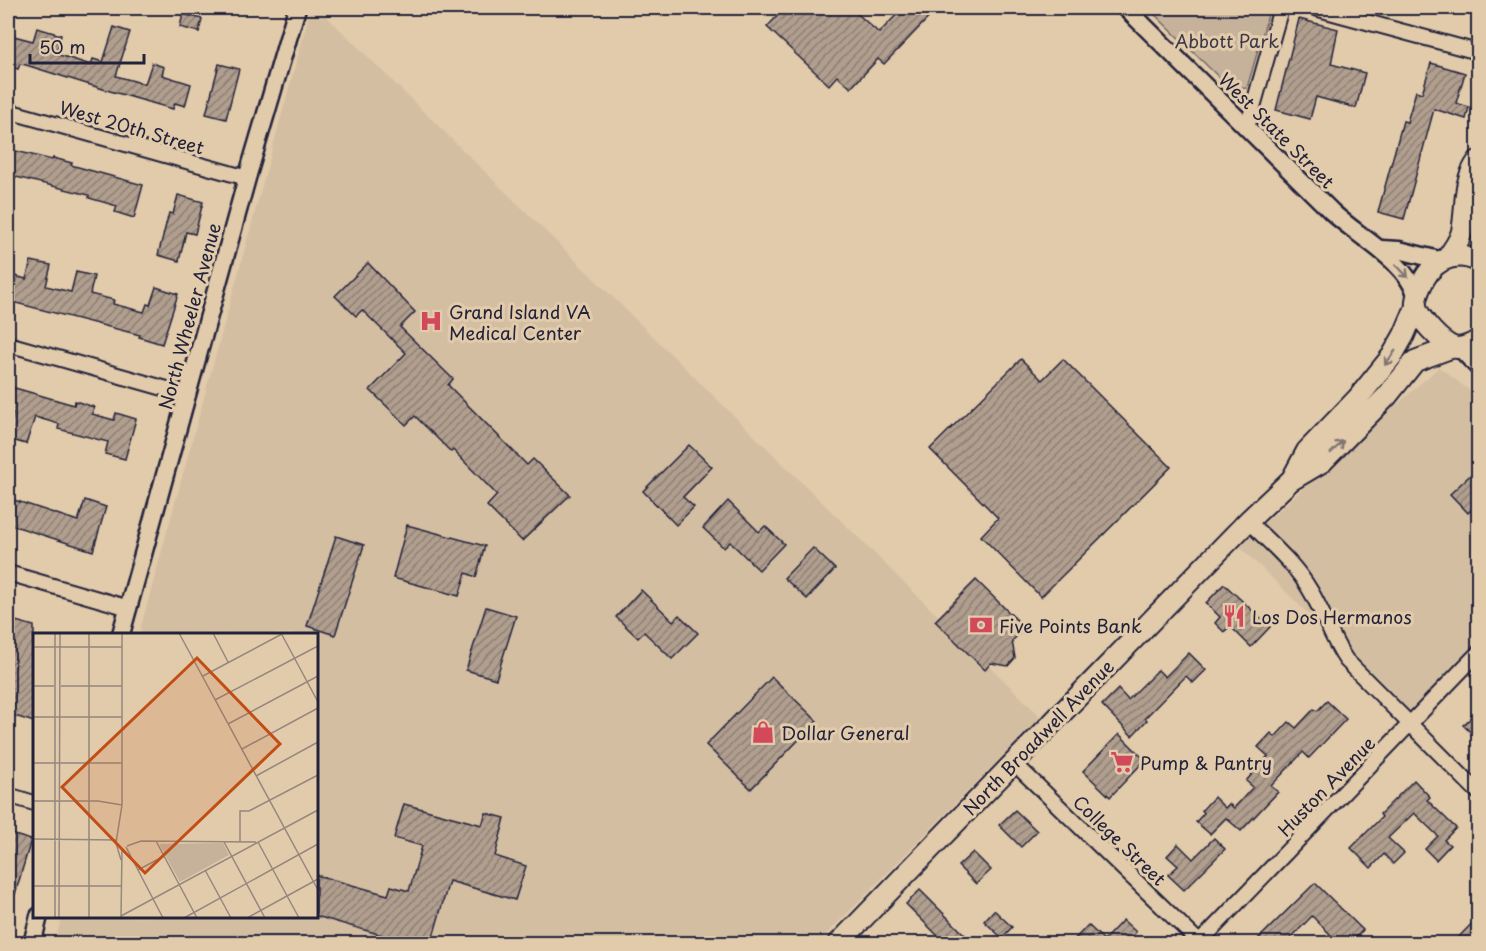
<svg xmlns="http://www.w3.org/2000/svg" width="1486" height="951" viewBox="0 0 1486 951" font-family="'Playpen Sans',sans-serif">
<defs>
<pattern id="building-hatch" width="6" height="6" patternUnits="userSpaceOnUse" patternTransform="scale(1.5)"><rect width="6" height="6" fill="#b09e8e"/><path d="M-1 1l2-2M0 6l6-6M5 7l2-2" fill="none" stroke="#8f8075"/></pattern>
</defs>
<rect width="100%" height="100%" fill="#e2cbab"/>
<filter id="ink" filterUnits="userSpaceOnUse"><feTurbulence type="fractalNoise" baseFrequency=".0167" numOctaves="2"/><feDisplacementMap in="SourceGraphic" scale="12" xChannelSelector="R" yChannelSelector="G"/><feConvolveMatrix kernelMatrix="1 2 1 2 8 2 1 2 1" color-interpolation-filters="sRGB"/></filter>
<g filter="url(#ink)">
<g fill="#d3bea2">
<path d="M311,8H318L1041,717L818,943L54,944L62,917L316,916V634H139Z"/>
<path d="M1439,367L1478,397V640L1409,712L1239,546Z"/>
</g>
<path fill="#c6b29b" stroke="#746a6b" stroke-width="1.5" d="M1148,8H1270L1247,88L1231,89Z"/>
<g fill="url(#building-hatch)" stroke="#22223b" stroke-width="1.5">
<path d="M785,8H851L879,33L903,8H938L884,64L878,59L851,88L837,76L829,85L767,27Z"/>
<path d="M183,14L202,19L199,32L180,27Z"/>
<path d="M1299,19L1338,29L1331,64L1365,73L1356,108L1316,97L1310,119L1276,110Z"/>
<path d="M114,27L130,32L116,76L145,84L152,63L164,67L162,75L191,84L185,106L175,103L173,109L103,89L26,65L20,64L18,69L8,66V43L10,35L33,41L37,28L61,35L56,54L91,65L93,59L103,62Z"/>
<path d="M1431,63L1465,73L1456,103L1469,107L1466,119L1434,109L1404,219L1378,212L1403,121L1407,122L1416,91L1422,93Z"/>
<path d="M219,64L239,69L226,119L206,114Z"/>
<path d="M8,149L52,160L53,158L72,163L71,165L143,185L134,218L115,212L117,206L89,198V195L8,175Z"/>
<path d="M178,195L203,202L195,234L186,232L179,261L158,255L169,213L173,214Z"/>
<path d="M31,261L51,265L46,286L71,292L76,272L94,276L90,294L114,300L113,304L144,312L147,304L150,305L156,287L178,294L162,344L139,337L140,335L8,301V274L26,279Z"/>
<path d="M368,263L415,312L400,327L453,379L448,385L527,465L533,459L570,495L522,541L487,506L497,495L453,450L451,452L415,416L406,425L370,390L406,353L362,310L356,316L335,296Z"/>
<path d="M1021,359L1042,380L1063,359L1171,467L1041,597L981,536L998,518L930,449Z"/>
<path d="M8,386L74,405L75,401L94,407L92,414L114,420L116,413L136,419L125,459L105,454L108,442L58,429L59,424L35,417L26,444L8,439L13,413L8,412Z"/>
<path d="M689,445L712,467L683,497L694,507L676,525L643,491Z"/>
<path d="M1479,467V503L1468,513L1450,494Z"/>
<path d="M8,498L78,521L85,500L106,507L93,551L8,524Z"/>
<path d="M728,501L759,532L765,526L784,544L759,570L730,542L724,548L703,528Z"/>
<path d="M407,525L485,546L476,577L466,573L459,596L393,578Z"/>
<path d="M336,536L364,545L335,635L307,626Z"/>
<path d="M813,548L835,569L807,599L784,578Z"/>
<path d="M976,580L1025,628L1012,641L1015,658L1008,666L991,663L985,670L935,621Z"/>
<path d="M1224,584L1270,627L1251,647L1230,626L1224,632L1215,623L1220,617L1206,603Z"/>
<path d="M641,590L673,621L679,615L698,633L672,659L644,632L638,638L616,617Z"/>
<path d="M486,607L516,616L496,679L466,670Z"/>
<path d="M12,620L34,626V722L8,714V635Z"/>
<path d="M1189,653L1206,670L1193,683L1186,676L1145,718L1147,720L1132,736L1102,705L1118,689L1128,700L1158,670L1165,677Z"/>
<path d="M772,677L817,721L751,789L706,745Z"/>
<path d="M1327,701L1346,719L1309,758L1303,752L1271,786L1278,792L1241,831L1226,818L1210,834L1196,822L1204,813L1202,810L1214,797L1225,808L1229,804L1234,808L1253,787L1246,781L1268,756L1258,747L1271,733L1275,737L1289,722L1296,728L1314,709L1317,711Z"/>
<path d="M1479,711V740L1463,725Z"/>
<path d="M1119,734L1145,760L1110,797L1083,771Z"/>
<path d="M1414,780L1430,797L1427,800L1456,828L1444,840L1450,845L1436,860L1425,849L1438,836L1414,813L1388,838L1404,853L1393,864L1384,854L1371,868L1351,848L1382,817L1380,814Z"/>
<path d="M404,804L482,825L486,813L505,818L495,856L526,866L515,900L449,881L431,944H398L399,940L316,916V875L388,895L391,886L409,891L422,846L394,838Z"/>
<path d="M1015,810L1037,831L1021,847L999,825Z"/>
<path d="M8,833L31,840L11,908L8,907Z"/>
<path d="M1214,838L1225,849L1184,890L1168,875L1178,866L1167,856L1178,844L1193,859Z"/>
<path d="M973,852L991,870L976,884L958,866Z"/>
<path d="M1315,883L1363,930L1349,944H1340L1312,916L1285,944H1253Z"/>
<path d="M920,890L974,944H946L906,904Z"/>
<path d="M994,910L1012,927L1002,938L984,921Z"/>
<path d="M1479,916V944H1452Z"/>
<path d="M1123,920L1136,932L1131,938L1137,944H1070L1088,925L1104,940Z"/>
</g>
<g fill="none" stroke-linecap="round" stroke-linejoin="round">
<g stroke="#22223b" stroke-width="18">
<g id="minor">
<path d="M1315,8L1478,52"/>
<path d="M8,111L247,178"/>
<path d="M1247,128L1281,8"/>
<path d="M8,344L188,395"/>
<path d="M1248,521C1269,542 1295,564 1310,590C1324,613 1331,638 1346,660L1478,792"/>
<path d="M8,573L129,608"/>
<path d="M1014,763L1201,944"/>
<path d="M8,795L34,803"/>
<path d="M1198,944L1478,653"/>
</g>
</g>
<g stroke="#22223b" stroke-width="21">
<g id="tertiary">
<path d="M1126,8L1332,212C1361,239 1404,259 1417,296"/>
<path d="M1381,249L1399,250L1439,260"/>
<path d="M1460,348L1478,367"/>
<path d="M121,634L247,178L297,8"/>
<path d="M32,944L39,916"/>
</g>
</g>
<g stroke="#22223b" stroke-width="24">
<g id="secondary">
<path d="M1448,257C1453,249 1460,241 1462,231C1467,206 1462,183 1478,161"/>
<path d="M1478,261C1452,249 1430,262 1420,288C1418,293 1415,299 1416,306C1418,318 1444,347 1457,348C1464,348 1473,344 1478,340"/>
<path d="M1292,479L1307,451L1358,398L1392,356L1404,335L1416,307"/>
<path d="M838,944L1248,521L1290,481L1322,462L1387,396L1415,361L1453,347"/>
</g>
</g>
<use href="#minor" stroke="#e2cbab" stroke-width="14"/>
<use href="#tertiary" stroke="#e2cbab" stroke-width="16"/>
<use href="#secondary" stroke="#e2cbab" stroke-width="20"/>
</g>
<defs><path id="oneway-shaft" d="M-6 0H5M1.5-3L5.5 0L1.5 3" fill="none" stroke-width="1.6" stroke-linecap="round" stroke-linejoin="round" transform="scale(1.5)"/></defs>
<g stroke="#827673">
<use href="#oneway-shaft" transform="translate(1402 271) rotate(46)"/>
<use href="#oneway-shaft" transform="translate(1390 358) rotate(126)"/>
<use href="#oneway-shaft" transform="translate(1337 447) rotate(-44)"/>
</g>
</g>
<defs>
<g id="hospital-bare" transform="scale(1.8)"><path d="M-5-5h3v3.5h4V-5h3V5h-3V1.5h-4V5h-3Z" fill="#d1495b" stroke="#e2cbab" stroke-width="2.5" paint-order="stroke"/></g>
<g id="restaurant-bare" transform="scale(1.8)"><path d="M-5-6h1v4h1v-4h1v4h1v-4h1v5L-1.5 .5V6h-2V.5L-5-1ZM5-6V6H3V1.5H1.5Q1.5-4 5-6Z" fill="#d1495b" stroke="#e2cbab" stroke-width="2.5" paint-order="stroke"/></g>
<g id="bank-bare" transform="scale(1.8)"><path d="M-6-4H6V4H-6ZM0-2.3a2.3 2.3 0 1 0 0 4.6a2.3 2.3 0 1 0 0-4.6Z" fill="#d1495b" stroke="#e2cbab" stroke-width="2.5" paint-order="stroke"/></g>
<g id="shop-bare" transform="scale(1.8)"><path d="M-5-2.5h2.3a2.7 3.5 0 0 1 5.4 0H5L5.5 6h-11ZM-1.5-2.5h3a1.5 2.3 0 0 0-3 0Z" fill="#d1495b" stroke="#e2cbab" stroke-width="2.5" paint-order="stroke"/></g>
<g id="supermarket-bare" transform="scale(1.8)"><path d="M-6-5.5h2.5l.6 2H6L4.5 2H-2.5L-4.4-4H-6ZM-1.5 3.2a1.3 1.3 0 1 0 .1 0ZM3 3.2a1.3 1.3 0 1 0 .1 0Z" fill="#d1495b" stroke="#e2cbab" stroke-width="2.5" paint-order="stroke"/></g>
</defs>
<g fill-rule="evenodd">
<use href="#hospital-bare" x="431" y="321"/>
<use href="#restaurant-bare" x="1234" y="616"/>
<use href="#bank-bare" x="981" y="625"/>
<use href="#shop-bare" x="763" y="732"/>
<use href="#supermarket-bare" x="1122" y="762"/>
</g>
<g text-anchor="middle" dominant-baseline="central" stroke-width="6" stroke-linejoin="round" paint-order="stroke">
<g font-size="18" fill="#3b3849" stroke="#e2cbab">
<text x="1227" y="40">Abbott Park</text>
</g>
<g font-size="18" fill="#22223b" stroke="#e2cbab">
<text transform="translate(132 127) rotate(16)">West 20th Street</text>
<text transform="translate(1277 130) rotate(45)">West State Street</text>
<text transform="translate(189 316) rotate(-75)">North Wheeler Avenue</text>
<text transform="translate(1038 737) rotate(-46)">North Broadwell Avenue</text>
<text transform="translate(1326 786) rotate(-46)">Huston Avenue</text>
<text transform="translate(1120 840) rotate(44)">College Street</text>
</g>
<g font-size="18" fill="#22223b" stroke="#e2cbab" text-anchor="start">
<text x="449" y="311">Grand Island VA<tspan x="449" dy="21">Medical Center</tspan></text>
<text x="1252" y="616">Los Dos Hermanos</text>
<text x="999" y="625">Five Points Bank</text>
<text x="781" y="732">Dollar General</text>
<text x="1140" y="762">Pump &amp; Pantry</text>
</g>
</g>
<g transform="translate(33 633)">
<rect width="285" height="285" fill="#e2cbab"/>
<path d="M190,210L196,222L147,249L126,211Z" fill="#c6b29b"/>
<path fill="none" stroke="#95877e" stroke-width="1.5" d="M146,0L285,257M180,0L195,29M248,0L285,69M0,14H89M170,43L249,1M0,53H21M28,53H89M182,67L285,13M0,84H89M195,91L285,43M209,116L285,75M0,130H89M223,143L285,109M0,168H65L89,172M0,206L84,207M123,208L164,285M191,209L232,285M207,209V178H216L285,142M225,209L266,285M94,213L108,208L223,209M93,214L130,285M88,227L83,210L89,172V0M105,237L131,223M172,237L198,285M0,253H88M88,283L285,177M22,285V0M26,285L27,0M56,285V0M88,285L89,216M151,285L285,211M214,285L285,246"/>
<path fill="#c04e15" fill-opacity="0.15" stroke="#c04e15" stroke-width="3" d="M164,25L247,111L112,240L29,154Z"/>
<rect width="285" height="285" fill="none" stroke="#22223b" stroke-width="3"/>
</g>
<rect width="1486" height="951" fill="none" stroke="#e2cbab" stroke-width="30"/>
<rect x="15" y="15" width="1456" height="921" fill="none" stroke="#22223b" stroke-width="2" filter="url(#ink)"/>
<path d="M30 54v9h114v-9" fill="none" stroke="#22223b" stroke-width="3"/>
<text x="39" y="54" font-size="18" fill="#22223b" stroke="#e2cbab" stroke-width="4.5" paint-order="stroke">50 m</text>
</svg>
